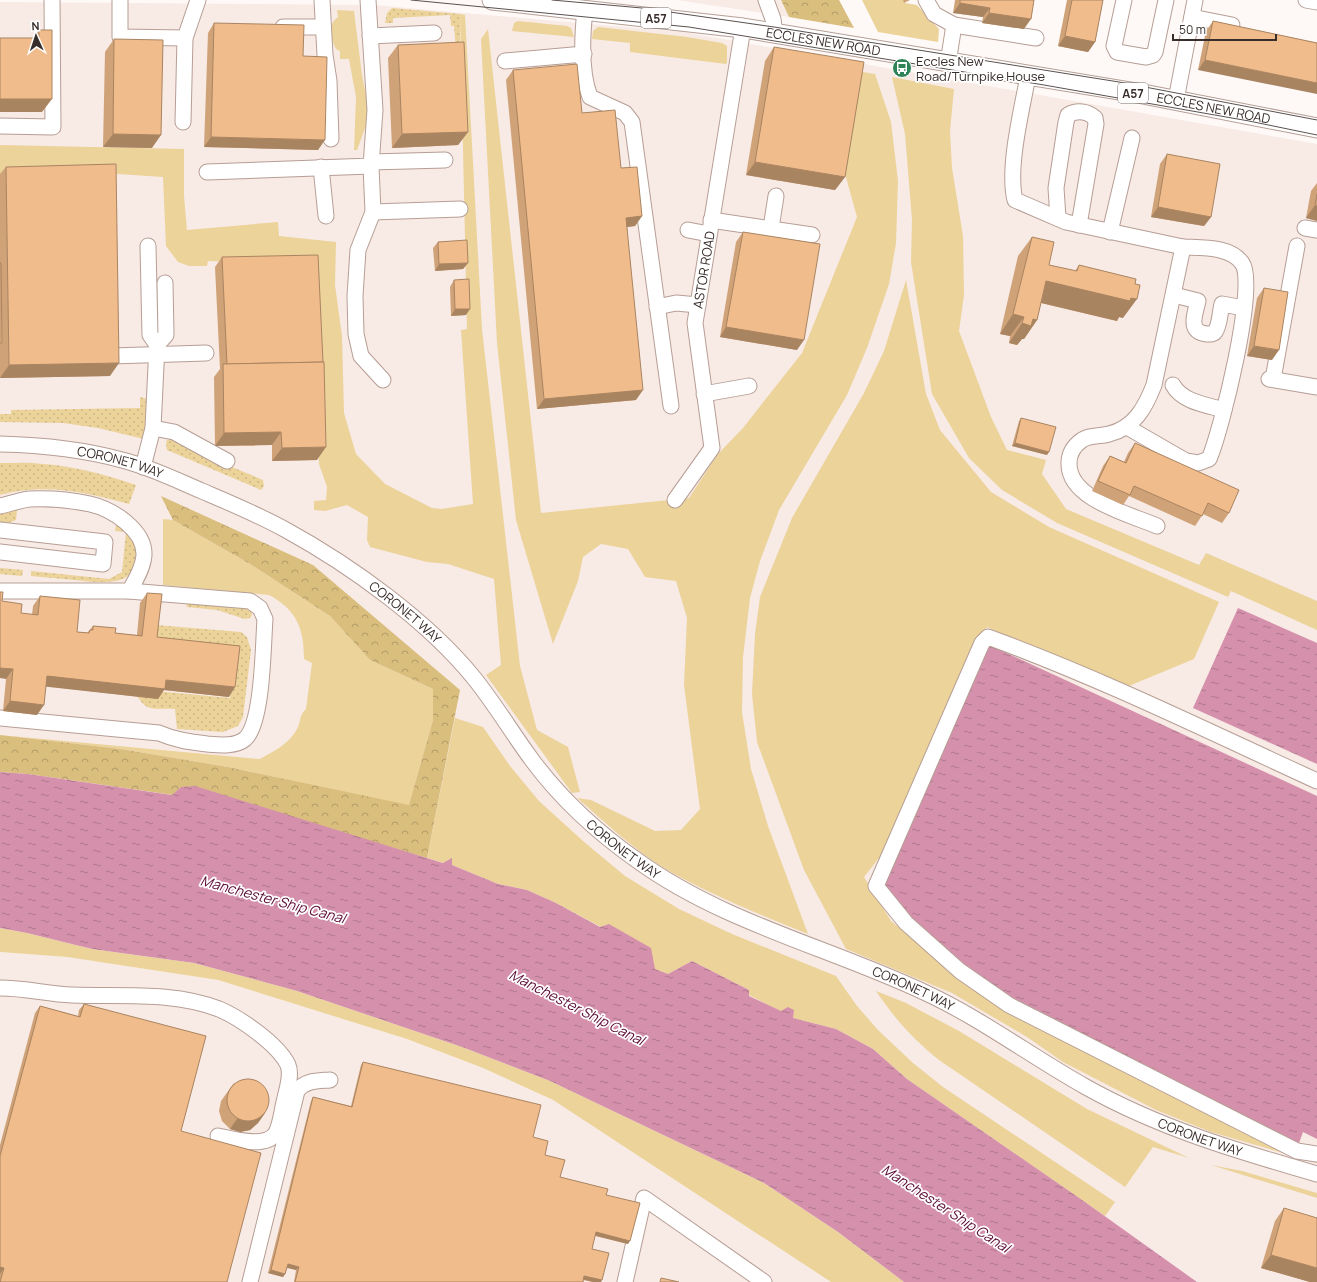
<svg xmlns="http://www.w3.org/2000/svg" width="1317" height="1282" viewBox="0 0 1317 1282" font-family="Manrope,sans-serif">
<defs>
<pattern id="forest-crowns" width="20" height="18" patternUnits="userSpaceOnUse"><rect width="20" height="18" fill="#dabe7e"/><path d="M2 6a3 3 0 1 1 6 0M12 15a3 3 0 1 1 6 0" fill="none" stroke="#b29b67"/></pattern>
<pattern id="park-dots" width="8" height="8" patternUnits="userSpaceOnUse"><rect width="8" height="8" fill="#ebd39a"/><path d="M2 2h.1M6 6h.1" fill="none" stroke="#cab585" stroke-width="1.8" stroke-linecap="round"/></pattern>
<pattern id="water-ripples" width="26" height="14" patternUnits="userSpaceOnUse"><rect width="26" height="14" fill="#d591ac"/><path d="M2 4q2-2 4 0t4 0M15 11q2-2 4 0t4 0" fill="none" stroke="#ae778c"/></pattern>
</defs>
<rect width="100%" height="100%" fill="#fef9f7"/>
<g fill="#f8eae5">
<path d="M677,0H781L789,17Z"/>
<path d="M0,2L374,5L683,32L1317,144V1282H1197L1085,1202L444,863L356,837L173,795L28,774L0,772Z"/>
<path d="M0,952L67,957L218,980L407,1039L483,1068L553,1100L831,1282H0Z"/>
</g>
<g fill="#ebd39a">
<path d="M862,0H903L905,3L917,5L939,29L938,42L878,32Z"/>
<path d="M337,10L354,11L362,75L369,110L368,120L357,150H354L356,97L349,59H340V51L336,49C331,39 327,24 338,17Z"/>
<path d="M460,14L465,15L482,329L520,666L537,730L568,747L580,792L572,793L486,675L501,665L494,579L448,564L427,562L370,547L367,540L368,517L347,505L325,511L314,510V501L326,500L327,487L319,464L311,265L208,261L207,266H189L178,262L166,246L163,177L103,173L0,174V145L184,149V196L187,230L278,222L279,236L336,242L335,285L342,336L344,413L356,454L385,484L432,508L442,509L473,504L461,330L467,329Z"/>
<path d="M518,21L567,26L571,28L574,37L512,31L514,23Z"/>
<path d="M598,27L687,37L722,43L727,46V62L726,64L630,52V43L592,39L593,31Z"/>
<path d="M488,29L541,513L689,498L717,455L743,428L802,353L857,217L841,159L857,71L875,74L891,122L898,181L896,243L889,284L867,348L847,395L779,510L760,561L750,598L743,657L742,712L751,769L768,826L808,934C759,914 710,895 664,868C633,849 605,822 577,798L591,800L655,831L681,830L700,809L684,685L687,618L676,581L645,577L628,549L601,544L583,557L578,581L553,644L516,520L497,343L481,39Z"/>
<path d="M892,77L954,89L950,131L952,168L963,236L964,295L959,331L991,417L1007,450L1046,460L1042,474L1066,509L1199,565L1206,553L1317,601V630L1231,591L1228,597L1057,523L1002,490L969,458L932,394L911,262L912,220L905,134Z"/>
<path d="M906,280L926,394L940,430L991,492L1049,527L1219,602L1194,659L1124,688L987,627L890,844L864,877L891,921L993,1001L1269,1146L1317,1161V1163L1211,1132L1156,1110L1063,1062L1027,1037L952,993L846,949L804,870L757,742L752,694L755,634L760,597L792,518L864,393L884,351Z"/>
<path d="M163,519L173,520L250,564L330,616L370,660L433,689V720L409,806L228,767L121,749L0,735L260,759C274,751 289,744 297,729C301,722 299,715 306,709L312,663L304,659C304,629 297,610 269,595L163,585Z"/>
<path d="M455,718L483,727L510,766L539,801L583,841L625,876L679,909L732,934L836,976L857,1006L878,1030L913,1063L943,1087L1115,1202L1105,1216L907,1079L873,1049L836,1029L793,1018L749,995V990L692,961L668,974L655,969L601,927L556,903L527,890L498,884L452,865V858L444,863L427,858Z"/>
<path d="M0,928L27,933L92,949L194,963L297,991L462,1047L550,1081L764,1183L838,1232L904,1282H831L553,1100L483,1068L407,1039L218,980L67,957L0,952Z"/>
<path d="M876,991L906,1003L959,1031L1087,1109L1189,1158L1153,1147L1125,1187L939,1060C913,1039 895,1019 876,991Z"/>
<path d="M1211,1165L1242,1171L1317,1193V1198Z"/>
</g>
<g fill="url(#forest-crowns)">
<path d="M781,0H839L854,28L789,17Z"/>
<path d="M161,496L313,565L460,690L427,858L181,787L173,795L28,774L0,772V735L121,749L228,767L409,805L433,720V689L370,660L330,616L250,564L173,520Z"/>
</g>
<g fill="url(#park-dots)">
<path d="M392,8L460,14V50H456L454,26H451L450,15L393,18V23H385L387,13Z"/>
<path d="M140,397L147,399V432L144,439L98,428L63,423L0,422V414H11V410L140,408Z"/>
<path d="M170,439H177L213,459L263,480L264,486L261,490L167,450L166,444L167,440Z"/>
<path d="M0,463C14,463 29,462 43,464C75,466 106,475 136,485L129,504C83,492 47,483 0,495Z"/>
<path d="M17,510L16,520L8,523L0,522V513Z"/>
<path d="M116,525C128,531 134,539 136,553C141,590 95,582 74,580C60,579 45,577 31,576V571L109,579L122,572L126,532L115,531Z"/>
<path d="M0,568L23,570L22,576L0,574Z"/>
<path d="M186,603L237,605L251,609L252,615L250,618L245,619L217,610L187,607Z"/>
<path d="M156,625L241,632L247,637L251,650L243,717L238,726L223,732L177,729L175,709C150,708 145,713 134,689L230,698L235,654L154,644Z"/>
</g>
<g fill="url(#water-ripples)">
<path d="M1238,608L1317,643V764L1193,708Z"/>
<path d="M987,644L1317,796V1139L1303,1132L1298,1146L1012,1000L964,969L942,944L910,919L881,885Z"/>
<path d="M0,772L28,774L172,795L181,787L195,786L443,863L452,858V865L498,884L527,890L556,903L600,927L609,924L651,948L655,969L668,974L692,961L749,990V996L781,1011L788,1007L794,1010L793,1018L836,1029L873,1049L907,1079L1085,1202L1197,1282H904L838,1232L764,1183L550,1081L462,1047L297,991L194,963L92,949L27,933L0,928Z"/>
</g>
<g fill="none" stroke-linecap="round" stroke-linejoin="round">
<g stroke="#b69e95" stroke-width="17">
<g id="minor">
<path d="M120,0V37L185,38"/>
<path d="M322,0L325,55L329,81L331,139"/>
<path d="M766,0L773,19L775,34"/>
<path d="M926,0L934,14L954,25L1036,38"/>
<path d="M1124,0L1114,46L1117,52L1146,57L1153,55L1155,52L1166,0"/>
<path d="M1306,0L1317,2"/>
<path d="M585,10C582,37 580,71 590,97L625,113L632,122L671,406"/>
<path d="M1192,17L1232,25"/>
<path d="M283,27H322"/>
<path d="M370,36L434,33"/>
<path d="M505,61L584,54"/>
<path d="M948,63L954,25"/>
<path d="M1028,76C1022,109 1007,168 1015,200L1066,222L1183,247L1154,385C1145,408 1134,428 1109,434C1099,437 1091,434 1082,440C1075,445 1069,453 1069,463C1068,499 1129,514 1157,526"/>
<path d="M1176,100L1195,0"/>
<path d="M183,122L185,38L198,0"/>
<path d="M0,126L53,127L52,0"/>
<path d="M371,162L445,160"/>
<path d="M371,166L373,212L358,250L355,296L356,334L361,356L383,380"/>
<path d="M321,167L326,216"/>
<path d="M207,172L371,166L375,110L368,0"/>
<path d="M373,212L460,209"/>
<path d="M1058,218L1056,188L1066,122L1068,115C1077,110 1087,111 1095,118L1096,124L1079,225"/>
<path d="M711,220L812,235"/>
<path d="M771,228L776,196"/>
<path d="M1305,228L1317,230"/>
<path d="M688,230L709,234"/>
<path d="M1110,232L1132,138"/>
<path d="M148,246L150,335L157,345L166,335L165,283"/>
<path d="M1174,295L1198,301C1195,314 1187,332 1207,334C1210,334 1214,334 1215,332C1220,325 1220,311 1222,304L1244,308"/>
<path d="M657,307L676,303L698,305"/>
<path d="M112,356L206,353"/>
<path d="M1269,379L1317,387"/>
<path d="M1273,379L1297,246"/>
<path d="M1173,385C1182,402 1207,405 1224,410"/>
<path d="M704,394L749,386"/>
<path d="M1127,427L1186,461L1198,463L1209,459C1221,432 1258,284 1242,263C1230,246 1202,248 1183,247"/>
<path d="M153,428L174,432L227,461"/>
<path id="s1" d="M0,444C41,445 82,449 122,460C150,467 176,480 202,491C230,503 259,515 286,530C350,565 428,621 474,678C495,704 512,733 532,760C561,799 598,833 638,861C724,923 831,948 926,993C982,1019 1032,1057 1086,1087C1159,1128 1237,1151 1317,1174"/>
<path d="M143,467L153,428L157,345"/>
<path id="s2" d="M675,500L712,448L695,323L743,28"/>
<path d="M0,506C9,504 20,500 30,499C49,498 71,500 90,504C112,509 145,530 144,555C143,568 136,580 129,591H0"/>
<path d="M0,530L105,542L103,564L0,552"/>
<path d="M0,718L159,733C175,740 190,742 207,744C219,745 235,747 245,739C263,723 263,645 265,619L260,608L250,601L129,591"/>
<path d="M1317,781C1208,731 1100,678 988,637L982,643L876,886L906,923L960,971L1009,1005L1297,1151L1317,1154"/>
<path d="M0,988C26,988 47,994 72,995C120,997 173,991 219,1009C240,1018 278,1044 288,1065C292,1075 287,1088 285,1098C282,1109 281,1123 276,1133C266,1149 232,1139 218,1136"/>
<path d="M250,1282L297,1091C305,1080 318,1081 330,1080"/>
<path d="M625,1282L644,1198L764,1282"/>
</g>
</g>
<g stroke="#b69e95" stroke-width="21">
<g id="major">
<path id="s3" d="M492,0L743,28L1143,94L1317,128"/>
</g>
</g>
<use href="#minor" stroke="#fff" stroke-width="15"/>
<use href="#major" stroke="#fff" stroke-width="19"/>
<g stroke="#5a514e" stroke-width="1">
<path d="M411,0L689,27L1044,85L1249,121L1317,135"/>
<path d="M552,0L642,8L774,27L1119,82L1317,120"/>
</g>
</g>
<g fill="#cfa278">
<path d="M903,0H910L904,3Z"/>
<path d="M955,0H1034L1024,29L982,23L983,17L953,13Z"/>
<path d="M1067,0H1103L1095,42L1088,52L1058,46Z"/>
<path d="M1213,21L1317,43L1198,70L1206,31Z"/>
<path d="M214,23L303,56L318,150L204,147L208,33Z"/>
<path d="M39,30L42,112H0V38H33Z"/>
<path d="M114,39L152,148L103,147L105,52Z"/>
<path d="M398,45L468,132L458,145L392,148L388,58Z"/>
<path d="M774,47L845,177L835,190L746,175L765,61Z"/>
<path d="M513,70L582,113L621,168L642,216L635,226L627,227L636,400L537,409L506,80Z"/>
<path d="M1167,154L1211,217L1204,226L1151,217L1160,164Z"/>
<path d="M6,167L110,376L0,378V174Z"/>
<path d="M1317,183V221L1306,218L1311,191Z"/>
<path d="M743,232L797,350L720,337L736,242Z"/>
<path d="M1032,237L1049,265L1075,271L1079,265L1123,318L1119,317L1117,321L1041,303L1037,320L1024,339H1022L1017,345L1009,343L1010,336L1000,334L1018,256Z"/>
<path d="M438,242L468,263L463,269L435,271L433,248Z"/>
<path d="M222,257L317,460L272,461V445L215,446L214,377L220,369L215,267Z"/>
<path d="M454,280L466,315L451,316L450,287Z"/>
<path d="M1264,288L1272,360L1247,356L1257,298Z"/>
<path d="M1021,418L1047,455L1012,446L1019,421Z"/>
<path d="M1135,443L1229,513L1222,523L1203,514L1195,526L1129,496L1123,505L1092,491L1103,466L1110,456L1124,462L1128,453Z"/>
<path d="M147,593L157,637L229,697L164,690L158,699L45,686L37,715L3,711L6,679L2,601L21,613L32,615L33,606L40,596L77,632L87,633L93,626L115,633L137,635L140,603Z"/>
<path d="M84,1004L181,1131L0,1282V1145L35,1013L40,1006L78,1016L79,1010Z"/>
<path d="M363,1062L533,1137L560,1177L606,1195L628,1244L595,1236L592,1249L601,1282H593L583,1280V1282H294L296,1270L287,1268L285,1274L283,1277L268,1273L311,1101L313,1097L351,1106L361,1065Z"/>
<path d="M234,1083L265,1113L258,1123L250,1130L240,1132L230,1129L222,1121L219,1111L221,1101Z"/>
<path d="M1284,1208L1317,1282H1310L1261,1268L1275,1221Z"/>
</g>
<g fill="#a98461">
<path d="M960,3L990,8L983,17L953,13Z"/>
<path d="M989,13L1031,19L1024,29L982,23Z"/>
<path d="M1065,36L1095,42L1088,52L1058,46Z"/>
<path d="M1205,60L1317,83V94L1198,70Z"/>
<path d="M0,99H52L42,112H0Z"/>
<path d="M468,132L458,145L392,148L402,134Z"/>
<path d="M113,134L161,135L152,148L103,147Z"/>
<path d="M211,137L325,140L318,150L204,147Z"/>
<path d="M755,162L845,177L835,190L746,175Z"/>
<path d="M1315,205L1317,206V221L1306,218Z"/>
<path d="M1158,207L1211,217L1204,226L1151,217Z"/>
<path d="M642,216L635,226L619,228L626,218Z"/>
<path d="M468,263L463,269L435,271L439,264Z"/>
<path d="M1046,281L1131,298L1137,299L1123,318L1119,317L1117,321L1033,301Z"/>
<path d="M455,309H470L466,315L451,316Z"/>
<path d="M1013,314L1024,317L1010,336L1000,334Z"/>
<path d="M1033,319L1037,320L1024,339H1022L1017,345L1009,343L1022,323Z"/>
<path d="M726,327L804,340L797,350L720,337Z"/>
<path d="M1254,346L1279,350L1272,360L1247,356Z"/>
<path d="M119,363L110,376L0,378L9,365Z"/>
<path d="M643,390L636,400L537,409L544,399Z"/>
<path d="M281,432L272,445L215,446L224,433Z"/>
<path d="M1015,443L1049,452L1047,455L1012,446Z"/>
<path d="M326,447L317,460L272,461L282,448Z"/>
<path d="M0,668L13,669L6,679L0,678Z"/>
<path d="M47,676L166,680L235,687L229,697L164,690L158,699L40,686Z"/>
<path d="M10,701L44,705L37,715L3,711Z"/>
<path d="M265,1113L258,1123L250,1130L240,1132L230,1129L237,1119Z"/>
<path d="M596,1232L630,1241L628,1244L593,1235Z"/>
<path d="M1271,1255L1317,1268V1282H1310L1261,1268Z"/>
<path d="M288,1264L299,1267L296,1270L285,1267Z"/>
<path d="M0,1267L4,1268L0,1274Z"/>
<path d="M271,1270L285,1274L283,1277L268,1273Z"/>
<path d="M584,1276L602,1280L601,1282H593L582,1279Z"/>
</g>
<g fill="#f1bc8b" stroke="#a98461">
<path d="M960,0H1034L1031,19L989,13L990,8L960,3Z"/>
<path d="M1072,0H1103L1095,42L1065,36Z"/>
<path d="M1213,21L1317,43V83L1205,60Z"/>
<path d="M214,23L304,25L303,56L327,57L325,140L211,137Z"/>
<path d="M39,30H52V99H0V38H39Z"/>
<path d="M114,39L163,40L161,135L113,134Z"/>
<path d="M464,42L468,132L402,134L398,45Z"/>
<path d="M774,47L864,62L845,177L755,162Z"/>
<path d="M577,64L582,113L615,110L621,168L637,167L642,216L626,218L643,390L544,399L513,70Z"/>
<path d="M1167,154L1220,164L1211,217L1158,207Z"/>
<path d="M116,164L119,363L9,365L6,167Z"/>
<path d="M1317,194V206L1315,205Z"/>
<path d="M743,232L820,244L804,340L726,327Z"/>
<path d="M1032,237L1054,242L1049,265L1077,271L1079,265L1136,279L1135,284L1140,285L1137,299L1131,298L1130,301L1046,281L1037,320L1033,319L1031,326L1022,323L1024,317L1013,314Z"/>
<path d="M467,240L468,263L439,264L438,242Z"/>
<path d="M318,255L323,362L227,364L222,257Z"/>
<path d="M0,263H1L2,343H0Z"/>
<path d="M469,279L470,309H455L454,280Z"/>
<path d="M1264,288L1288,292L1279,350L1254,346Z"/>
<path d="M324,362L326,447L282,448L281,432L224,433L223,364Z"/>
<path d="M1021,418L1056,427L1049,452L1015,443Z"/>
<path d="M1135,443L1239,490L1229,513L1208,503L1202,516L1134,486L1130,495L1098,481L1110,456L1126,463Z"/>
<path d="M0,592H3L2,601L22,604L21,613L38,615L40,596L80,600L77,632L89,633L90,630H93V626L116,628L115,633L142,636L147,593L162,594L157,637L240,646L235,687L166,680L165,689L47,676L44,705L10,701L13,669L0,668Z"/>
<path d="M84,1004L206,1036L181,1131L261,1153L227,1282H0L4,1268L0,1267V1156L40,1006L80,1017Z"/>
<path d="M363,1062L541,1105L533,1137L548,1141L545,1155L565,1160L560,1177L608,1189L606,1195L640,1203L630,1241L596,1232L592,1249L609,1253L602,1280L584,1276L583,1282H295L299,1267L288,1264L285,1274L271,1270L313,1097L352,1107Z"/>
<circle cx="248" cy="1100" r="21"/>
<path d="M1284,1208L1317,1218V1268L1271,1255Z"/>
<path d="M661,1278L679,1282H660Z"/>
</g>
<defs>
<g id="bus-disc" transform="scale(1)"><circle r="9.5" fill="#2e8357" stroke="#fff"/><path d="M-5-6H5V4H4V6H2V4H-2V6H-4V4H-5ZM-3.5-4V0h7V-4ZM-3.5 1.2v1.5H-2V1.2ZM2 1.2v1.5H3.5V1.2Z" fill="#fff"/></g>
</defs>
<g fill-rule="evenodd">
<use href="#bus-disc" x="902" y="68"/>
</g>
<g text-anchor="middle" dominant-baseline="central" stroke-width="3.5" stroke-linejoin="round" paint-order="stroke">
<g fill="#fff" stroke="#736c6a" stroke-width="1">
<rect x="641" y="8" width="30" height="20" rx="3"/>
<rect x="1118" y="83" width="30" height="20" rx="3"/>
</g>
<g font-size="12" font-weight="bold" fill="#372d2a">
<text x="656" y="18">A57</text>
<text x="1133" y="93">A57</text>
</g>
<g font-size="13" fill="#372d2a" stroke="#fff">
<text stroke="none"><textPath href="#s3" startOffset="334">ECCLES NEW ROAD</textPath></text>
<text stroke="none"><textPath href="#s3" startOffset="730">ECCLES NEW ROAD</textPath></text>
<text stroke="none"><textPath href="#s2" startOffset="244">ASTOR ROAD</textPath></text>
<text stroke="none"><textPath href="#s1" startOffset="122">CORONET WAY</textPath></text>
<text stroke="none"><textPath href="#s1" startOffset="447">CORONET WAY</textPath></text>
<text stroke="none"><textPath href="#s1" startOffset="771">CORONET WAY</textPath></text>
<text stroke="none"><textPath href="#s1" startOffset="1094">CORONET WAY</textPath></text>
<text stroke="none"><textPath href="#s1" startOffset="1418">CORONET WAY</textPath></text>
</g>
<g font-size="13" fill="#372d2a" stroke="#fff" text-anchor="start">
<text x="916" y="61">Eccles New<tspan x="916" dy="15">Road/Turnpike House</tspan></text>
</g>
<g font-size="14" font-style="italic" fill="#5c0b36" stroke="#fff">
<text transform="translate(273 899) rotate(15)">Manchester Ship Canal</text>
<text transform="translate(577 1007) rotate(27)">Manchester Ship Canal</text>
<text transform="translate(946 1208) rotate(33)">Manchester Ship Canal</text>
</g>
</g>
<g transform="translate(36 36) rotate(357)" stroke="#ffffff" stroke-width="3" paint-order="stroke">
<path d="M0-3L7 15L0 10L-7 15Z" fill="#372d2a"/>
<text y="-6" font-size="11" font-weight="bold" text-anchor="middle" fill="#372d2a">N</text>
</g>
<path d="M1173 34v6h103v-6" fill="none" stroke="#372d2a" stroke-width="2"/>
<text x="1179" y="34" font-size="12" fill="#372d2a" stroke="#ffffff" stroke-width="3" paint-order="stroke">50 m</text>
</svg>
